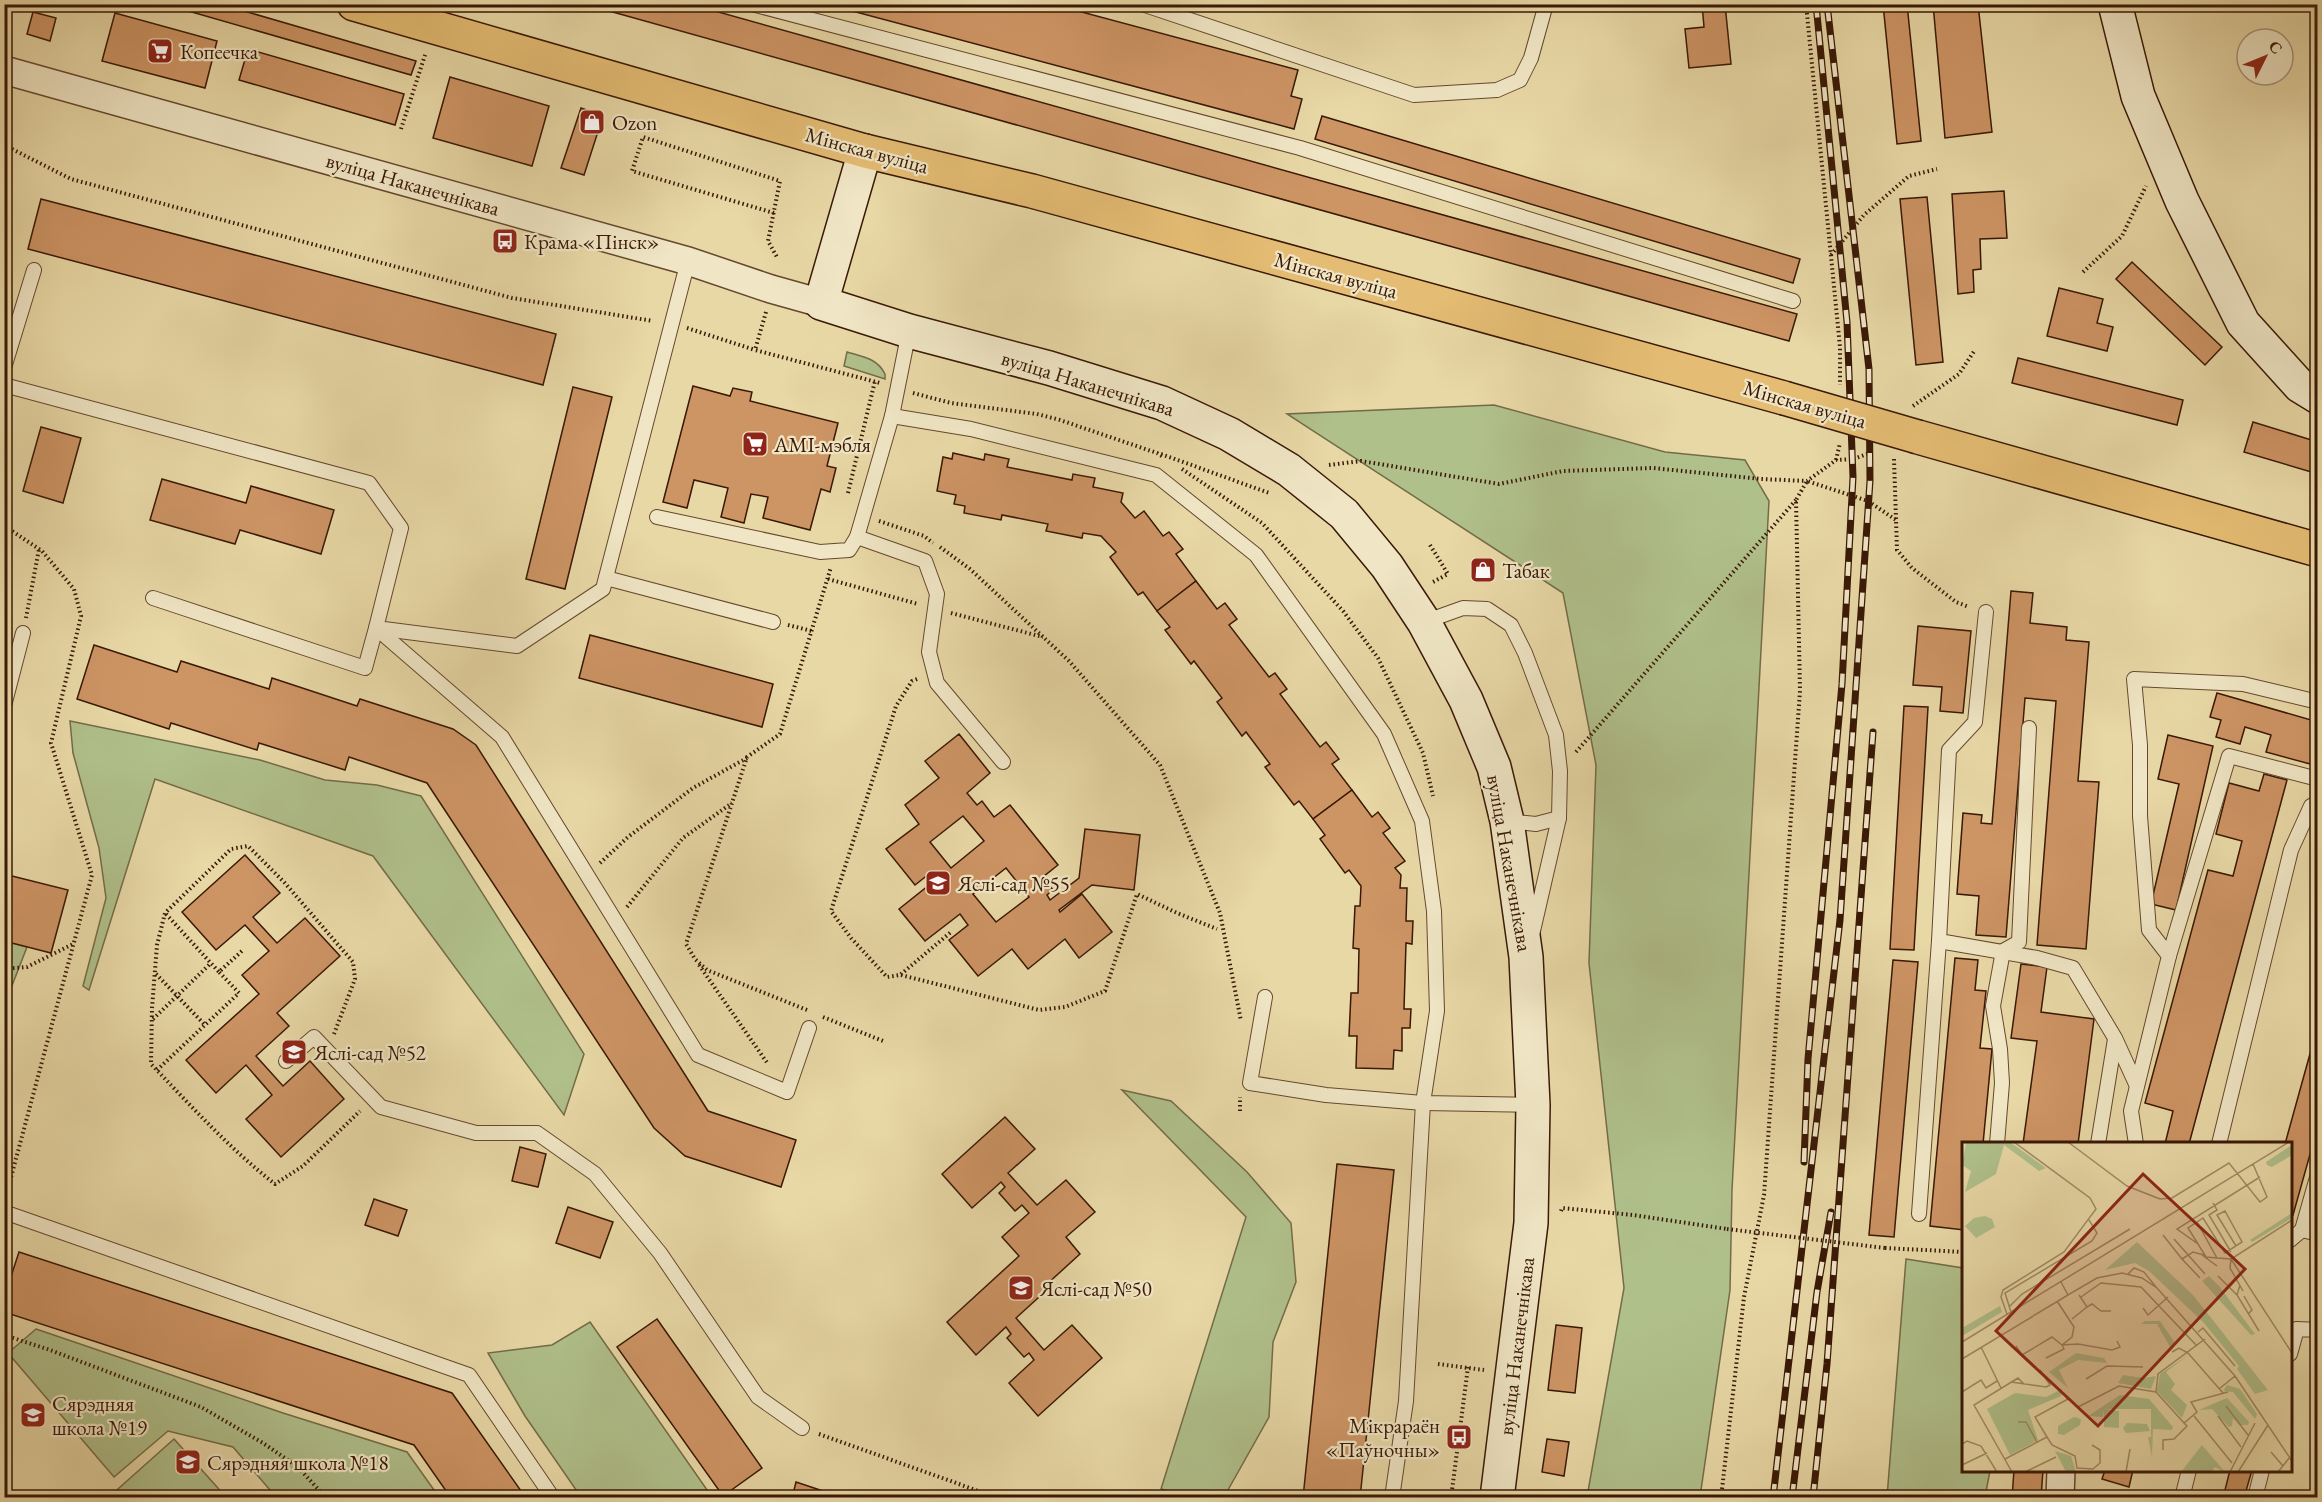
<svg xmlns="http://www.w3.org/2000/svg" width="2322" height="1502" viewBox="0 0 2322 1502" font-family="'EB Garamond',serif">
<rect width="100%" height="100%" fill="#e8d8a6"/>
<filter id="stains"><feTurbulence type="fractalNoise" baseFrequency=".00333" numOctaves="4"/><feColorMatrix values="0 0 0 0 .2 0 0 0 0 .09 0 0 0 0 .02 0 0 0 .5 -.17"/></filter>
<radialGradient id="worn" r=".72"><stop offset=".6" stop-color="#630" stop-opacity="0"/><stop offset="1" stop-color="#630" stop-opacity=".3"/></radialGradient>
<g fill="#b0c08b" stroke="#746c48" stroke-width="1.5">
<path d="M847,352C863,357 877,358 885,374V379L844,366Z"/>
<path d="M1494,405L1665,452L1745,460L1769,501L1732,1190L1730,1290L1700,1497H1587L1624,1288L1589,963L1596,765L1563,593L1287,414Z"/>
<path d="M70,721L260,760L325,780L377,785L421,796L584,1054L564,1115L373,856L155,779L89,990L83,986L106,898L99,848L73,753Z"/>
<path d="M4,941L27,947L6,1001H4Z"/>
<path d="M1122,1090L1171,1101L1247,1172L1291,1223L1296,1282L1273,1342L1269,1417L1224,1497H1196L1161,1489L1246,1217Z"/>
<path d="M1906,1259L1963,1268L1964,1470L1990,1471L1985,1497H1887Z"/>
<path d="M590,1322L712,1497H581L525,1416L488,1353L552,1345Z"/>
<path d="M36,1329L283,1413L407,1452L439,1497H276L233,1447L168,1431L114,1477L8,1353Z"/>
<path d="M174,1439L226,1497H109Z"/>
</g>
<g fill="#cd9464" stroke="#391806" stroke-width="1.5" fill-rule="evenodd">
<path d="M164,4H220L416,61L411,75Z"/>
<path d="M584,4H690L1797,314L1789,341Z"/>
<path d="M826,4H1052L1298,70L1291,96L1302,99L1294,129Z"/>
<path d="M1702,4H1725L1731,64L1689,68L1685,29L1704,27Z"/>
<path d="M1883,4H1907L1921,141L1897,144Z"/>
<path d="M1933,4H1978L1992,132L1945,138Z"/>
<path d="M33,12L56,18L50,41L27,34Z"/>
<path d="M115,13L217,41L205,88L102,61Z"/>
<path d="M248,49L404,94L395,125L239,80Z"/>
<path d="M450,77L549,106L532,166L433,138Z"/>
<path d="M581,108L603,116L584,175L561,168Z"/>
<path d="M1322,116L1800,259L1793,283L1315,139Z"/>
<path d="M2004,191L2007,238L1980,239L1981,269L1973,270L1974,292L1958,294L1952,194Z"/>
<path d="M1927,197L1943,362L1916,365L1900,199Z"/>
<path d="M41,199L556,334L543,385L28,249Z"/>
<path d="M2132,262L2222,347L2205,365L2116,279Z"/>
<path d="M2059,288L2103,299L2097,323L2113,327L2107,351L2047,336Z"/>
<path d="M2018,358L2183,400L2177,425L2012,383Z"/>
<path d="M693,386L730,396L733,388L742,390L752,392L750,401L838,423L827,466L836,468L830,492L821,489L810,530L763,518L768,497L751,494L744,523L721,517L728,488L694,480L687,508L663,502Z"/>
<path d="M573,387L612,397L565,589L526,579Z"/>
<path d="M2253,422L2318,442V474L2244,452Z"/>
<path d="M41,427L81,438L63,503L23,491Z"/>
<path d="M953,453L984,460L985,454L1009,459L1007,467L1072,480L1073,474L1095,478L1093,487L1123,493L1121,502L1135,518L1144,511L1163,536L1169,532L1183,549L1176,554L1196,581L1157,611L1143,592L1138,595L1110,557L1116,552L1101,536L1083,533L1082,538L1046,531L1048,524L1002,515L1001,520L964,513L965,506L954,504L956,495L937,491L943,457L952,459Z"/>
<path d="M162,479L246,503L251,486L334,510L321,554L240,530L235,544L150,520Z"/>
<path d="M1196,581L1217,609L1225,603L1237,619L1229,625L1269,677L1275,673L1287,689L1280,694L1320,747L1326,742L1339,759L1332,764L1352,790L1313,819L1299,801L1294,805L1265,767L1270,764L1246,732L1242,736L1217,702L1222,698L1194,661L1191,664L1165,630L1170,627L1157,611Z"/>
<path d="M2011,591L2033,593L2030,623L2067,627L2066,640L2089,642L2078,781L2099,782L2086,949L2037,945L2056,701L2025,698L2006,937L1976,935L1979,896L1957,894L1963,813L1982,815L1981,823L1992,824Z"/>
<path d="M1918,626L1971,631L1963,713L1940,711L1942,687L1913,685Z"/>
<path d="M590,635L773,684L762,727L579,678Z"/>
<path d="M94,645L177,672L181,661L269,689L272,678L357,706L360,699L453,729L476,745L708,1111L796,1140L781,1187L685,1156L654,1128L427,783L349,757L345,770L259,743L257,750L171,723L169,729L77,699Z"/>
<path d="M2217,693L2318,722V755L2314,765L2266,752L2271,735L2245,727L2240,744L2216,737L2221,720L2210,717Z"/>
<path d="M1904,706L1928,707L1914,950L1890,949Z"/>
<path d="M959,734L990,773L967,793L977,805L982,801L994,817L1010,805L1058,865L1043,877L1053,890L1047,895L1050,900L1079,878L1085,829L1140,835L1134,890L1092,885L1059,910L1060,912L1082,894L1112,932L1079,958L1065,939L1028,969L1012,949L978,976L949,940L968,925L960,914L925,941L899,909L934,881L929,874L915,885L886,849L919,824L905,805L939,778L925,761ZM963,816L984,841L951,868L930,842ZM1006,868L1029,897L996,922L973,894Z"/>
<path d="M2168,735L2213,746L2176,910L2151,904L2179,784L2158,779Z"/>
<path d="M2264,774L2287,780L2189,1144H2165L2173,1111L2145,1103L2208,870L2233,876L2242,841L2216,834L2229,783L2259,791Z"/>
<path d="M1352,790L1372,817L1378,812L1390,828L1383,833L1405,861L1395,868L1401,875L1400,888H1407L1406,921H1413L1412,944L1406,943L1404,1009H1411L1410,1028H1402V1051L1394,1050L1393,1069L1356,1068L1357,1036H1349L1351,993H1358L1359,949L1353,948L1355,906H1360L1361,886L1349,870L1345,873L1320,839L1325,835L1313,819Z"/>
<path d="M245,855L280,893L253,917L277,943L305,918L340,956L277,1013L289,1026L256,1056L283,1086L310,1061L344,1099L281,1157L246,1119L272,1095L246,1065L216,1093L186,1060L259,994L242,975L269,951L245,925L216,950L182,912Z"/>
<path d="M4,874L68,890L51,953L4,941Z"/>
<path d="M1955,958L1978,960L1975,990L1986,991L1980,1048L1992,1049L1983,1144H1964V1230L1930,1226Z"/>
<path d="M1893,960L1918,962L1894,1237L1869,1235Z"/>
<path d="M2021,964L2047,967L2041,1012L2094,1019L2078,1144H2023L2037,1041L2011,1038Z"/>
<path d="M2318,1025V1126L2293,1215L2290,1214V1144H2285Z"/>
<path d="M1005,1117L1035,1149L1008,1173L1037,1205L1066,1180L1095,1212L1066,1237L1080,1254L1046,1285L1049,1288L1016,1318L1044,1350L1072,1325L1102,1358L1038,1416L1009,1383L1034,1360L1029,1353L1024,1357L1007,1338L1011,1334L1006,1327L976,1355L947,1322L1019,1256L1002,1237L1029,1213L1022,1205L1015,1211L999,1193L1005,1187L1001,1182L972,1208L942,1174Z"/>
<path d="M520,1147L546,1154L538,1187L512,1181Z"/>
<path d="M1337,1164L1394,1170L1360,1498H1303Z"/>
<path d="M374,1199L407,1210L398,1236L365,1225Z"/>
<path d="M568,1207L613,1222L600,1258L556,1243Z"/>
<path d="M19,1252L452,1393L526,1498H451L414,1445L4,1312V1298Z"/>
<path d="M657,1319L762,1468L723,1496L617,1347Z"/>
<path d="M1556,1325L1582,1328L1575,1393L1548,1390Z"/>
<path d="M1547,1439L1569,1442L1564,1476L1542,1472Z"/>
<path d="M2014,1470H2043L2041,1498H2012Z"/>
<path d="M2105,1470H2133L2129,1487L2102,1479Z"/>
<path d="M2230,1470H2252L2244,1498H2223Z"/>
<path d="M796,1482L844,1498H792Z"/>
</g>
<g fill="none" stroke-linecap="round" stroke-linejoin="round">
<g stroke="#65482e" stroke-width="16">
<g id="lane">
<path d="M752,4L1300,148L1793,301"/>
<path d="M1142,4L1414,95L1497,90L1520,80L1531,58L1546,4"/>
<path d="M909,331L892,416L857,537L925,561L937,594L929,652L937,683L1003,762"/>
<path d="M4,368L34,270"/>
<path d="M4,385L369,483L401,528L376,628L517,646L603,589L688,261"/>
<path d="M892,416L971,429L1156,475L1256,555L1384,734L1422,821L1434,911L1437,1011L1423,1103L1406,1401L1392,1498"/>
<path d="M657,517L820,552L849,550L857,537"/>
<path d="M606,578L773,622"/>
<path d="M153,598L365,668L376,628L502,737L698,1055L787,1092L809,1028"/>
<path d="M1986,612L1975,722L1949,750L1939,941L2037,958L2073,968L2115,1038L2136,1084"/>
<path d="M1424,622L1463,608L1487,609L1511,625L1525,653L1556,735L1560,771L1559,818L1533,931"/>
<path d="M4,706L23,633"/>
<path d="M1507,821L1536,824L1559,818"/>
<path d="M2169,956L2229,756L2318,779"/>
<path d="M1265,997L1250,1083L1326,1095L1423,1103L1533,1105"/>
<path d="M286,1061L314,1037L381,1107L476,1133H537L595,1174L660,1253L758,1397L802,1428"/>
<path d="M1997,1144L2002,1083L2000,1049L1993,1006L2003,951L2019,942L2029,728"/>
<path d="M2098,1144L2115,1039"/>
<path d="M2136,1144L2131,1111L2169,956L2149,930L2140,816V745L2134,679L2243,684L2318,702"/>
<path d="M2219,1144L2291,850L2311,806L2318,802"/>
<path d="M2318,1174L2302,1230L2318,1234"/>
<path d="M4,1212L469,1375L553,1498"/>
<path d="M1919,1214L1939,941"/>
<path d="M2290,1240L2302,1230"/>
<path d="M2290,1354L2297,1329L2318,1330"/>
<path d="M2182,1498L2189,1470"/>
<path d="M2255,1498L2262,1470"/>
</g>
</g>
<g stroke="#65482e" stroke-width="30">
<g id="street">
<path d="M4,70L688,261L771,289L821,303"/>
<path d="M2060,1498L2061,1470"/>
</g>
</g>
<g stroke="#391806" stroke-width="36">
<g id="secondary">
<path d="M2115,4L2138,96L2182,201L2243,323L2300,386L2318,397"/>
<path d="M865,151L821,303L909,331L1049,368L1162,403L1229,434L1289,470L1344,514L1387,566L1424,622L1466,700L1494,767L1507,821L1526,957L1533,1105L1531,1223L1497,1498"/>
</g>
</g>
<g stroke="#391806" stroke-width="36">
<g id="primary">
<path d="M354,4L865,151L1032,191L1784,398"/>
<path d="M1918,437L2318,550"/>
</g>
</g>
<g stroke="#391806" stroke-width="4" stroke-dasharray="1.5 3" stroke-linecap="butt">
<path d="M1806,4L1840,347V385"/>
<path d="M401,129L426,52"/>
<path d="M4,145L71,179L512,298L653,321"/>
<path d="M774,213L632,171L643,137L780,181L768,241L778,259"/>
<path d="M1831,255L1864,215L1909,176L1937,169"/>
<path d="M2083,272L2122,236L2146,186"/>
<path d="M766,312L755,350L880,383"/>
<path d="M687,328L755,350"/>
<path d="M913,393L951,403L1037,414L1060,420L1157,453L1163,457"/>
<path d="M1913,406L1959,374L1975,350"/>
<path d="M1161,454L1269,493"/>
<path d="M1894,459L1897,550L1912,568L1956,602L1969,607"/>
<path d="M1836,460L1840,443"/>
<path d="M1329,465L1361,461L1499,484L1563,471L1653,468L1761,479L1807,481L1836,460L1853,459L1870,453"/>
<path d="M1182,469L1262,523L1343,611L1378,658L1423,753L1433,796"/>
<path d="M848,493L875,381"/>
<path d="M879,521L924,536L933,543"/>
<path d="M4,528L12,531L42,551L74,589L81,616L51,743L92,875L6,1196"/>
<path d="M1430,545L1448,574L1431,583"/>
<path d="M940,547L970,569L1069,661L1160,765L1220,913L1241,1021"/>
<path d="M828,579L918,604"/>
<path d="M951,613L1043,637"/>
<path d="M26,618L39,549"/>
<path d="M788,625L812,631"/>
<path d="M917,679L912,681L896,706L831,911L851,938L887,977L900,975L951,932"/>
<path d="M1576,752L1796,500"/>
<path d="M600,863L628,837L693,788L747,758"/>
<path d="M627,907L683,838L732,803"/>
<path d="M166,914L219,972L243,950"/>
<path d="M699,965L768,1064"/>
<path d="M4,969L27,967L73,944"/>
<path d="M156,974L205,1025"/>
<path d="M901,975L1039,1010L1065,1007L1105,991L1137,894L1177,913L1217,929"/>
<path d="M807,1010L707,970L695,959L686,944L747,757L780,734L831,567"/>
<path d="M823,1017L883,1041"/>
<path d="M153,1019L211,963"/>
<path d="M334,1034L355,979L353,962L284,882L248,846L231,849L165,913L157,945L152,1008L151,1064C191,1106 230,1149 275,1184L303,1166L360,1111"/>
<path d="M157,1070L239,993L219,972"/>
<path d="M1240,1111V1097"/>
<path d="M1561,1211L1562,1208L1633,1215L1727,1229"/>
<path d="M1885,1248L1964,1252"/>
<path d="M4,1335L50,1350L201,1407L263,1443L298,1467L326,1498"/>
<path d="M1438,1364L1484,1370"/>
<path d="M819,1434L998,1498"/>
<path d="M1451,1498L1468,1367"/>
<path d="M1721,1498L1744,1297L1764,1195L1800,691L1796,500L1807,481L1868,501L1896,520"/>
</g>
<use href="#lane" stroke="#f0e6c5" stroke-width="14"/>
<use href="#street" stroke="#f0e6c5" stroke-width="27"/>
<use href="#secondary" stroke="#f0e6c5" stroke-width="33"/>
<use href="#primary" stroke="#e4bc73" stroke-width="33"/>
<g stroke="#391806" stroke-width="7">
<g id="rail">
<path d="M1804,1162L1808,1059L1842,684L1853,477L1847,322L1816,4"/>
<path d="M1773,1498L1840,920L1870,481L1869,369L1827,4"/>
<path d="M1792,1498L1817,1292L1831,1212"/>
<path d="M1813,1498L1827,1364L1873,732"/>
</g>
</g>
<use href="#rail" stroke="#f0e6c5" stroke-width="4.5" stroke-dasharray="14" stroke-linecap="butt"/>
<g stroke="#391806" stroke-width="36" stroke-linecap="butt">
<path id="primary-bridge" d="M1784,398L1918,437"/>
</g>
<path stroke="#391806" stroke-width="4" stroke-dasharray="1.5 3" stroke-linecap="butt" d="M1727,1229L1885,1248"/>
<use href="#primary-bridge" stroke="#e4bc73" stroke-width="33"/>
</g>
<defs>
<g id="supermarket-square" transform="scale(1.35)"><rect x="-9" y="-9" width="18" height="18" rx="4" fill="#8f2418" stroke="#f0e6c5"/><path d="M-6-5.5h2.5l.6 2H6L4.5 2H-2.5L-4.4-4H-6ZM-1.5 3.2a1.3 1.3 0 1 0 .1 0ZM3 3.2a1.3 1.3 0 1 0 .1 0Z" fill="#fff"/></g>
<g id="shop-square" transform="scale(1.35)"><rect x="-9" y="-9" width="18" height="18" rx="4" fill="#8f2418" stroke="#f0e6c5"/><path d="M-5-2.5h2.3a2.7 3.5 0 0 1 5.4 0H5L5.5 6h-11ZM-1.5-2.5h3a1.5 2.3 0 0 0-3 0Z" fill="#fff"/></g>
<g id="bus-square" transform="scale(1.35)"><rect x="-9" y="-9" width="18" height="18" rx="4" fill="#8f2418" stroke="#f0e6c5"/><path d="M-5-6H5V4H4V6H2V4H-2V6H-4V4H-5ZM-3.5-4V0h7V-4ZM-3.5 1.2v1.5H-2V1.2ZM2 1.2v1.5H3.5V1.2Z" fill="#fff"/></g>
<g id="school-square" transform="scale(1.35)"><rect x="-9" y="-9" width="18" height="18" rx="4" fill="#8f2418" stroke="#f0e6c5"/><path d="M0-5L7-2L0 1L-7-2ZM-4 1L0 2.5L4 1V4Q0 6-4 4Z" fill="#fff"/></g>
</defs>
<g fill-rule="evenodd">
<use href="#supermarket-square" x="160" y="51"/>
<use href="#shop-square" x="592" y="122"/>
<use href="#bus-square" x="505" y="241"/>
<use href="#supermarket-square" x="755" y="444"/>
<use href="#shop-square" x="1483" y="570"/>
<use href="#school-square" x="938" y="883"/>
<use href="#school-square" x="294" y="1052"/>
<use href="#school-square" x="1021" y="1288"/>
<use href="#school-square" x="33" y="1415"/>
<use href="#bus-square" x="1459" y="1437"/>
<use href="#school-square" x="188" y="1462"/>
</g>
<g text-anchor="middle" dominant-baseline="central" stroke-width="4.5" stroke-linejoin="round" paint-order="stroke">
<g font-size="21" fill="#391806" stroke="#f0e6c5" text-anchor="start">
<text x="180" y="51">Копеечка</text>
<text x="612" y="122">Ozon</text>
<text x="524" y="241">Крама «Пінск»</text>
<text x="774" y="444">AMI-мэбля</text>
<text x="1502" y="570">Табак</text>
<text x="958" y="883">Яслі-сад №55</text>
<text x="314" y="1052">Яслі-сад №52</text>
<text x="1040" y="1288">Яслі-сад №50</text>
<text x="52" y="1403">Сярэдняя<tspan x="52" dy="24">школа №19</tspan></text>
<text x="1440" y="1425" text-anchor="end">Мікрараён<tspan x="1440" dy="24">«Паўночны»</tspan></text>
<text x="207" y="1462">Сярэдняя школа №18</text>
</g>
<g font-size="21" fill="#391806" stroke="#f0e6c5">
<text transform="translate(867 150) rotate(15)">Мінская вуліца</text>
<text transform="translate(413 184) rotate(16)">вуліца Наканечнікава</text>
<text transform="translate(1336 275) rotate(15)">Мінская вуліца</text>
<text transform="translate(1088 383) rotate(17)">вуліца Наканечнікава</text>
<text transform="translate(1805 404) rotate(16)">Мінская вуліца</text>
<text transform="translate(1510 863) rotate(80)">вуліца Наканечнікава</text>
<text transform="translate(1516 1346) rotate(-83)">вуліца Наканечнікава</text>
</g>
</g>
<g transform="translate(1962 1142)">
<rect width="330" height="330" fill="#e8d8a6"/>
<path d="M4,0H48L84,26L77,29L42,3L34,32L3,50L9,29L0,23ZM330,3V13L310,25L305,23L304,20ZM330,71V76L290,100L288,98ZM23,74L30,77L33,85L14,96L3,84L12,76ZM175,100L231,153L306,248L293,252L275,227L277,224L242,181L187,129L173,121L143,128ZM247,134L257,144L293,192L289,193L240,139ZM38,164L40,170L0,194V186ZM183,179H198L213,201L208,205L195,182H179ZM114,211L142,216L145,221L116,218L97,228L106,246L87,230ZM226,213L204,230L213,242L209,248L225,263L220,276L195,249L198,232ZM161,233L182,236L194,234L189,247L156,241ZM265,243L278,247L295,272L293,277L271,250L261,249ZM100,247L99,254L66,268L76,298L48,313L25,267L53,251L84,255ZM158,253L187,257L211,285L210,288L191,287L190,315L186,295H189V267H143L157,269V286L142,285V268L141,275L126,274ZM265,256L287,280L286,283H277L271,276L270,284L267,285L250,267L237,268ZM112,275L119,277L118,283L102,293L96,292V284ZM165,281L185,282L188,289L164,291L161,286ZM240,303L263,330L253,325L249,330H219ZM93,309L109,314L114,330H104Z" fill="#b0c08b"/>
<path fill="none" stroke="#a28b66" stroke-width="1.5" d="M106,0L165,44L198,57L210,56L267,21L298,60L305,55L291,22M251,61L255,68L247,73L269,110M330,78L269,117L330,211M235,80L255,116L269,117L268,126L281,149M201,93L220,117L231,110L242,113M212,97L243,132M236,102L226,86L241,76L263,111L280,100L263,69L255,73L274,104M240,113L255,124M255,116L244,115L236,102L215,87L298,35M220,117L238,136M166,132L172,126L182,130L194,145M256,134L275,153M99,140L106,153L135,136L160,131L180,136L195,146L273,234L330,319M278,143L275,153L297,189M117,153L125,165L130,162L139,169H149M282,154L290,168L286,172M119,155L139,141L179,145L235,204M47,165L60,152L168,87M181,166L186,173L206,155M49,170L43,151L130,99L135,91L127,78M45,172L39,155L41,148L102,110L134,67L128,56L52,0M110,177L125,165M236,190L241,186L273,224M0,200L327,0M54,204L60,213L90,195L100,203L110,195L112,185L95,159M19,205L39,246M210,210L217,206L226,211L261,251M84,216L102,207L100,203L116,202L150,208L158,205L155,199M0,217L106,153M124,237L145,224L181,225M49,240L84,245L88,243L78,228M257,247L273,234M0,250L19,238L24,246L35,239M194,250L196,232L243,197M264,264L286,293M116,265L157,244L194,250L222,281L235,270L229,260L266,250M232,274L270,321M256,274L279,305M56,280H64L75,300M85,295L90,303L113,314L115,326L131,327L138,321V308L130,303M0,302L5,299L19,304L35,330M201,308V298L212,297L225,284L222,281M309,310L321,324M43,317L85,295L73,275L106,257M0,323L25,311M50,330L12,263L56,236L62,242M63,330L94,315M164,330L168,307M268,330L293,281M276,330L306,283M316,330L328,315"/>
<path fill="#8f2418" fill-opacity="0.15" stroke="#8f2418" stroke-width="3" d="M181,32L283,127L136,284L34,189Z"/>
<rect width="330" height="330" fill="none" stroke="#391806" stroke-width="3"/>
</g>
<rect width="2322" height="1502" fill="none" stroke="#e8d8a6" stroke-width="24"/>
<rect x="6" y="6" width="2310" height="1490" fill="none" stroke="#391806" stroke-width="3"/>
<rect x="12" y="12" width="2298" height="1478" fill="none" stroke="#391806" stroke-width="1.5"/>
<g transform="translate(2265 57) rotate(47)"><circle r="28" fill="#f0e6c5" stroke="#a79479" stroke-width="1.5"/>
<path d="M0-4.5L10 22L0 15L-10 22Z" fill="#8f2418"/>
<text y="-9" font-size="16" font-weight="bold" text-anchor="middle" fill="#391806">С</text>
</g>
<rect width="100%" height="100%" filter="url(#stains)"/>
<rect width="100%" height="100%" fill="url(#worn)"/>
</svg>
